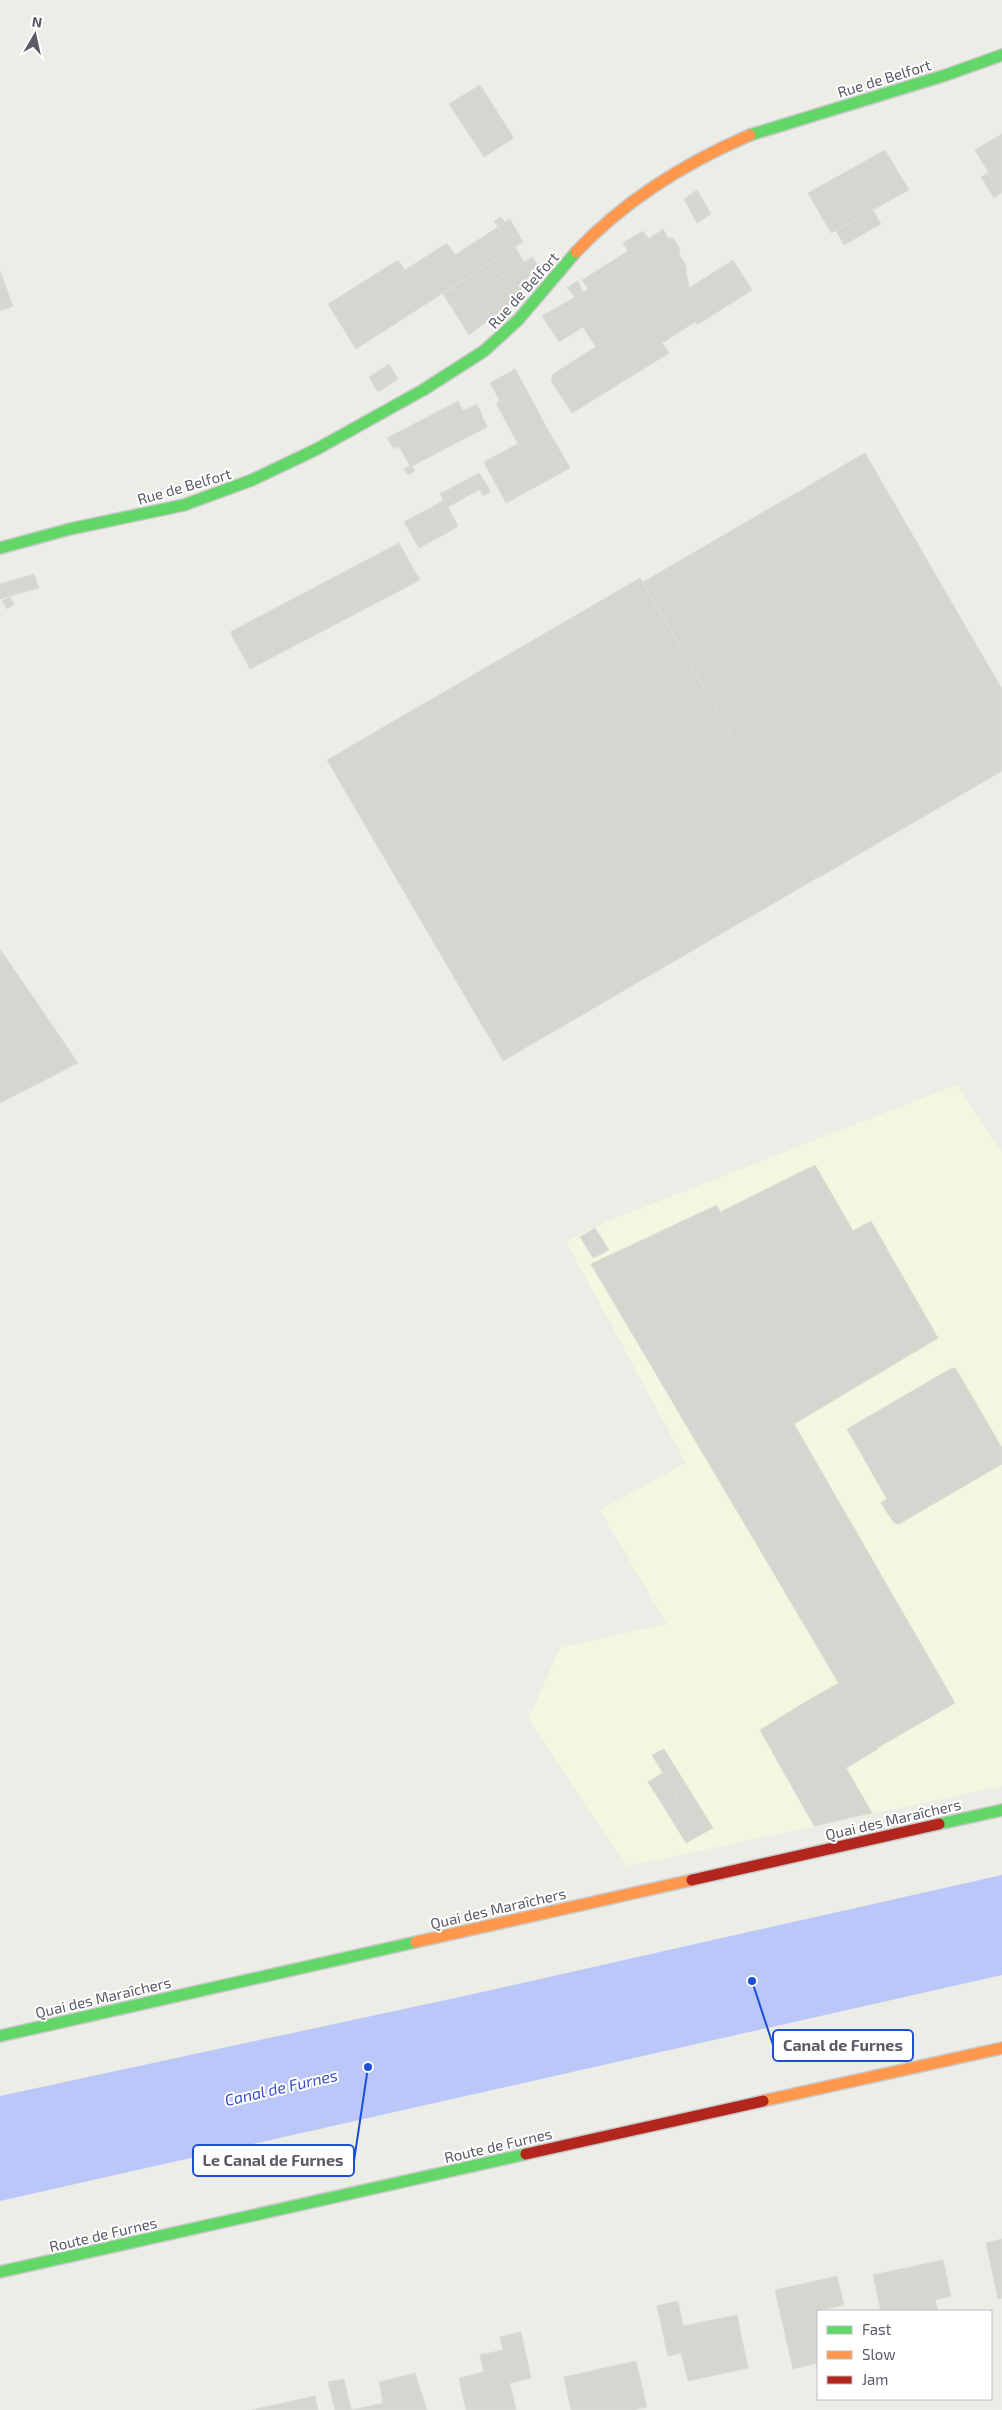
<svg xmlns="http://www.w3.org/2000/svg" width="1002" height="2410" viewBox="0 0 1002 2410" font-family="'Exo 2',sans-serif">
<rect width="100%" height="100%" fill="#ecede6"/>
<path fill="#f4f7df" d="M956,1085L1002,1152V1786L628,1866L587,1808L529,1718L560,1648L667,1624L600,1510L686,1463L566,1241L606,1222Z"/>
<path fill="#bac7f8" d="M1002,1875V1975L0,2201V2096L469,1995Z"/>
<g fill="#d6d6d1" stroke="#dcdcd6">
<path d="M480,85L514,138L484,157L449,104Z"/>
<path d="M1002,134V193H1001L975,150Z"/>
<path d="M885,150L909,190L831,233L808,193Z"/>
<path d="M988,173L1001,193L994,198L981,177Z"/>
<path d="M697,190L711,214L697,223L684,199Z"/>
<path d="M873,210L881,224L844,245L836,231Z"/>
<path d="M501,217L505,223L498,227L494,221Z"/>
<path d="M510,219L523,242L513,248L498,227Z"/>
<path d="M498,227L513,248L356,349L328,304L398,260L405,270L447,243L455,255Z"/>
<path d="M663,229L668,238H673L680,249L679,255L685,263L559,342L542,316L575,297L567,288L578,281L583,292L588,289L582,280L628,251L623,243L643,231L649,239Z"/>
<path d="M515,247L524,262L452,308L443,294Z"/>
<path d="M532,257L537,264L513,302L498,279Z"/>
<path d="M733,260L752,290L697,325L678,295Z"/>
<path d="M685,263L689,288L596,347L583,327Z"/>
<path d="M0,271L13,306L0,311Z"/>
<path d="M498,279L513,302L469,335L452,308Z"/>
<path d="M678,295L695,322L662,343L669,353L572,413L551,381L553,374Z"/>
<path d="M389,364L398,379L378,392L369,377Z"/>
<path d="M515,369L525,387L500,401L490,383Z"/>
<path d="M525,387L547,428L518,444L496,403Z"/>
<path d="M458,401L463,411L477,404L487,427L412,466L415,471L408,475L404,469L410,466L399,446L394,449L387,438Z"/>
<path d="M547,428L570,468L506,503L484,462Z"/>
<path d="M865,453L999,684L785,814L823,875L815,879L643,582Z"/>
<path d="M479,473L487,485L448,507L440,494Z"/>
<path d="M487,485L490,492L483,496L479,489Z"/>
<path d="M444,500L458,526L447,533L432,507Z"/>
<path d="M432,507L447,533L419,548L404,522Z"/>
<path d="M399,543L420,580L250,669L230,632Z"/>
<path d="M34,574L39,588L0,599V584Z"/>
<path d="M640,578L815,879L503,1061L327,760Z"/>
<path d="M10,597L14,604L7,609L2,601Z"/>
<path d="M999,684L1002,688V771L823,875L785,814Z"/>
<path d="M0,949L78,1063L0,1103Z"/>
<path d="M815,1165L853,1231L871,1221L938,1338L794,1424L955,1703L877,1748L591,1264L717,1205L720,1212Z"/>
<path d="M595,1228L609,1250L593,1258L580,1237Z"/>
<path d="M952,1368L956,1369L1002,1448V1464L899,1524L894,1523L881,1503L887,1499L847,1429Z"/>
<path d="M839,1683L878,1749L846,1768L807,1701Z"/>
<path d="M807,1701L846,1768L872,1813L814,1826L760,1730Z"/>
<path d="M664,1749L713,1828L686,1843L664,1807L678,1798L652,1755Z"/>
<path d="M663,1773L678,1798L664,1807L648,1782Z"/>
<path d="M1002,2239V2298L998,2299L986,2243Z"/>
<path d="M943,2260L951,2296L935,2300L938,2311H881L873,2275Z"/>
<path d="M837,2276L844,2305L818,2311V2363L793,2369L775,2290Z"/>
<path d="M678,2301L683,2326L737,2315L748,2368L688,2381L681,2353L668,2356L657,2306Z"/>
<path d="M521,2332L531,2378L510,2383L516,2410H466L459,2378L484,2372L480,2355L503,2350L500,2337Z"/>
<path d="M636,2361L647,2407L633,2410H571L564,2377Z"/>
<path d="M415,2373L427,2410H351L383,2403L379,2382Z"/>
<path d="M344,2379L351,2410H335L328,2382Z"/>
<path d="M315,2396L318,2410H252Z"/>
</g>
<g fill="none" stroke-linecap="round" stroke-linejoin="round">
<g stroke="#c8c9c9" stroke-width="14">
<g id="fast">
<path d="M750,135L946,75L1002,55"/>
<path d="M0,548L70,529L184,505L252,480L317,449L423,390L484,351L518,320L576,252"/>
<path d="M939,1824L1002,1810"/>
<path d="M0,2036L416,1942"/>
<path d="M0,2272L526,2154"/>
</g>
</g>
<g stroke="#c8c9c9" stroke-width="14">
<g id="slow">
<path d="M576,252C625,200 685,163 750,135"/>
<path d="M416,1942L692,1880"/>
<path d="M763,2101L1002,2048"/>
</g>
</g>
<g stroke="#c8c9c9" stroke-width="14">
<g id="jam">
<path d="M692,1880L939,1824"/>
<path d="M526,2154L763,2101"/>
</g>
</g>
<use href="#fast" stroke="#63d668" stroke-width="11"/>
<use href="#slow" stroke="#ff974d" stroke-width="11"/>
<use href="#jam" stroke="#b3261e" stroke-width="11"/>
</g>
<g text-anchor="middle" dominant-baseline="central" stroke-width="4" stroke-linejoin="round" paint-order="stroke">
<g font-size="15" fill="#5b5c66" stroke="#fff">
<text transform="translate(884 78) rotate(-17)">Rue de Belfort</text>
<text transform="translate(523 290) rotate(-48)">Rue de Belfort</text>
<text transform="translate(184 486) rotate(-16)">Rue de Belfort</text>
<text transform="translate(893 1819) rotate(-13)">Quai des Maraîchers</text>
<text transform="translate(498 1908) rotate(-13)">Quai des Maraîchers</text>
<text transform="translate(103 1997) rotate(-13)">Quai des Maraîchers</text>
<text transform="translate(498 2145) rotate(-13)">Route de Furnes</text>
<text transform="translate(103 2234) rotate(-13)">Route de Furnes</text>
</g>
<g font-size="16" font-style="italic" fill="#3a4fce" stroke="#fff">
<text transform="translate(281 2087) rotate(-13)">Canal de Furnes</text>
</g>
</g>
<path fill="none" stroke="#1d4ed8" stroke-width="2" d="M752 1981L773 2045M368 2067L354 2161"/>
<g fill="#1d4ed8" stroke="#fff" stroke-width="2">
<circle cx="752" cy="1981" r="5"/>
<circle cx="368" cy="2067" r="5"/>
</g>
<g fill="#fff" stroke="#1d4ed8" stroke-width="2">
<rect x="773" y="2030" width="140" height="31" rx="5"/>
<rect x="193" y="2145" width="161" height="31" rx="5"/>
</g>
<g font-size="16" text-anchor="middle" font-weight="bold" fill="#5b5c66">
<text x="843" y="2051">Canal de Furnes</text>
<text x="273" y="2166">Le Canal de Furnes</text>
</g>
<rect x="817" y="2310" width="175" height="90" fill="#ffffff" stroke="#bdbec2"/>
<rect x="827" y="2326" width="25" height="8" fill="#63d668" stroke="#bdbec2"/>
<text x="862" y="2335" font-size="15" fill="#5b5c66">Fast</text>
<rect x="827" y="2351" width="25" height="8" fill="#ff974d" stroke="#bdbec2"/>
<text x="862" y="2360" font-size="15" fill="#5b5c66">Slow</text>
<rect x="827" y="2376" width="25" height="8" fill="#b3261e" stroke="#bdbec2"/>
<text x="862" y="2385" font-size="15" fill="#5b5c66">Jam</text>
<g transform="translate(35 35) rotate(9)" stroke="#ffffff" stroke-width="4" paint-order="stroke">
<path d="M0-4L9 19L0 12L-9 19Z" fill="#5b5c66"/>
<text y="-8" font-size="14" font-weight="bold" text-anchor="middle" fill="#5b5c66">N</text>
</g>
</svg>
